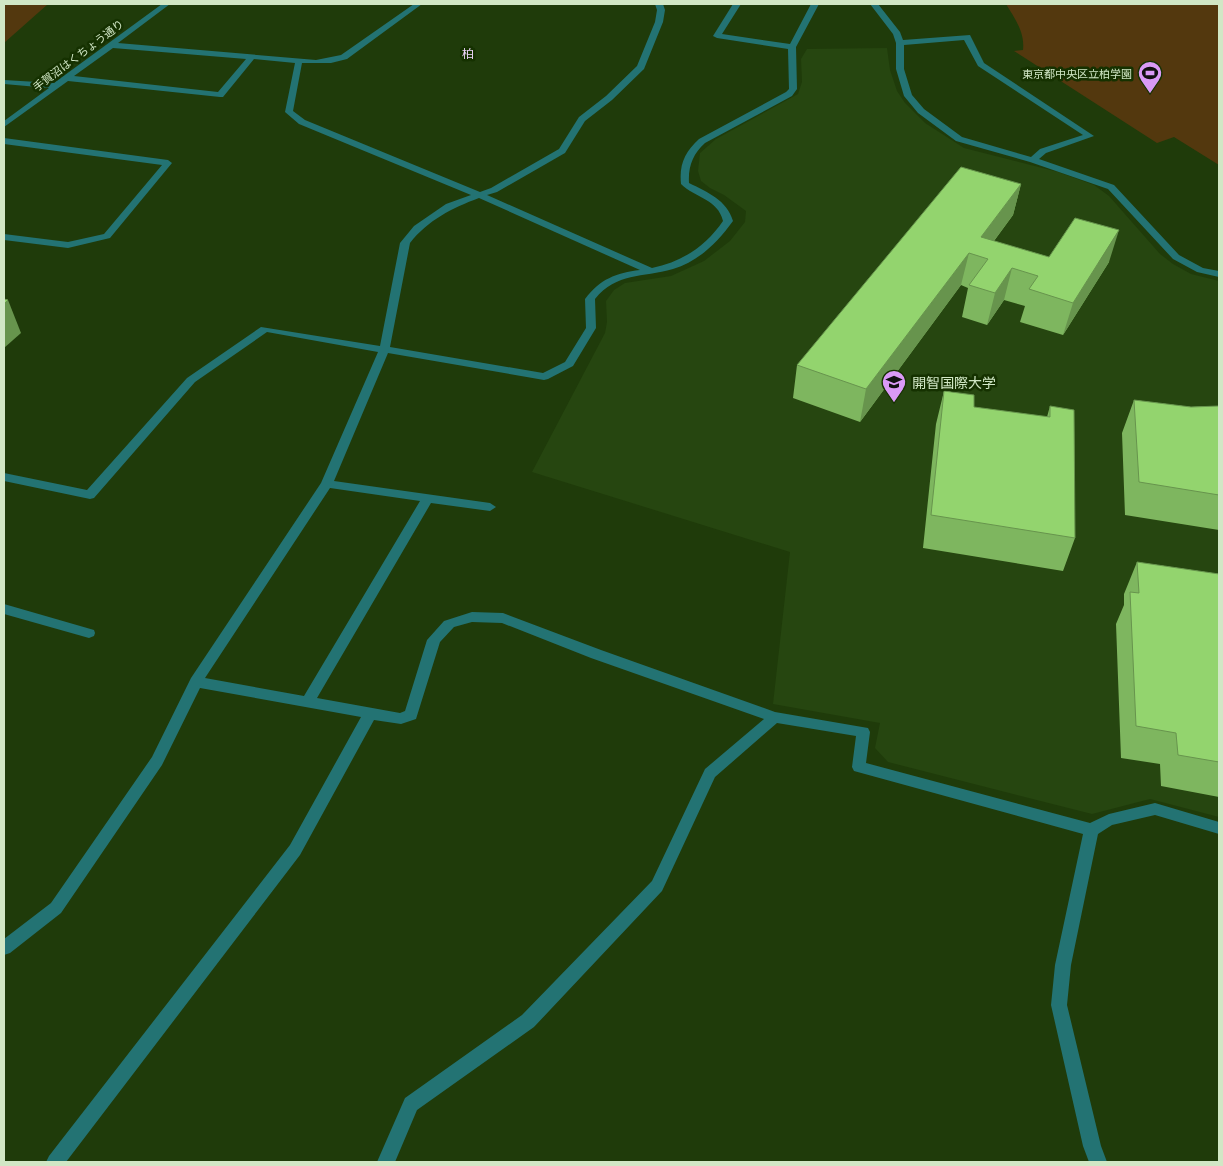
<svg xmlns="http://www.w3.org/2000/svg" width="1223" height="1166" viewBox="0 0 1223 1166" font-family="Barlow,'Noto Sans JP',sans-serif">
<rect width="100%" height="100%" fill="#1f3b0a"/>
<path fill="#264610" d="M887,48L890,70L897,91L905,103L925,123L964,148L1058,172L1094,185L1109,196L1160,254L1173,264L1191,274L1219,281V817L1150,799L1092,814L888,762L875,748L880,723L773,704L790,552L532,472L605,333L607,322L606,301L614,290L625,283L671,276L704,261L730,241L745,222L746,211L724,195L710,188L701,181L698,171L700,153L716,139L798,94L802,82L801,59L807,49Z"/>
<g fill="#53380e">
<path d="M4,4H48L4,43Z"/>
<path d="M1006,4H1219V165L1174,137L1157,143L1014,51L1023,50C1025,32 1015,19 1006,4Z"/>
</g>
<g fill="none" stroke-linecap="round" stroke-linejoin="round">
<g fill="#237373" fill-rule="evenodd">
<path d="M162,4H170L118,43L316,60L341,55L414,4H422L347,59L331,63H302L293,111L305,120L480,192L491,188L559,149L579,117L606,96L637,66L655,22L657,10L655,4H663L665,10L663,22L644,69L612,100L585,121L565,153L497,192L487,195L652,268C682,262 706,246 723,221C718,199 695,198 681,184C679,164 685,152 699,139L786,92L789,89L788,49L717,38L713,36L733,4H741L722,34L790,44L811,4H819L796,47L797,89L792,96L705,143C693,154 688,166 689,183C707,192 727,200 733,221C717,243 699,261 673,269C642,278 617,272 595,299L596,328L573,366L548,379L544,380L388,353L334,481L490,503L496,507L490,511L431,503L317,698L400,713L405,711L427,640L444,621L472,612L503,613L601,650L775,712L868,728L870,732L866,763L1090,823L1109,814L1155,803L1219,822V834L1155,815L1112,825L1098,834L1071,965L1067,1005L1101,1146L1107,1162H1089L1083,1146L1051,1005L1055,965L1083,834L854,771L852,767L856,736L777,723L715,777L662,891L534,1027L417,1110L395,1162H377L405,1098L522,1015L652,881L705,769L764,719L591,658L502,623L472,622L454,627L440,642L416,719L401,724L374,720L300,855L66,1162H46L49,1156L290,845L361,717L200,688L162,765L61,913L10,953L4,955V939L51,903L152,757L191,678L321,483L378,352L267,332L195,382L94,498L90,499L4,481V473L87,490L187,378L261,327L380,346L400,243L414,226L446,204L471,195L299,124L285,112L295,63L254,59L223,97H220L68,81L4,127V121L49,88L4,84V80L54,83ZM113,48L246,59L218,92L74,76ZM479,198L640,270C616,273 600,279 585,299L586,328L565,362L543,373L390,347L410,243C428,220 452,208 479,198ZM330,488L420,501L304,696L205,678Z"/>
<path d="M870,4H878L900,32L903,40L970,35L984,63L1094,136L1046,153L1039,159L1114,185L1179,255L1203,268L1219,271V277L1197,272L1173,259L1108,189L1030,162L956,141L918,113L904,96L896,69V43L893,34ZM964,40L978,66L1083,135L1040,149L1031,157L962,137L924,109L912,95L904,69V45Z"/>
<path d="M4,138L168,160L172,163L110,238L68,248L4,240V234L68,242L104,234L162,165L4,144Z"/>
<path d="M4,604L94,630L95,633L94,636L89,638L4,614Z"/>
</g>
</g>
<g fill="#7eb65f">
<path d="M1021,184L1013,215L994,241L1049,257L1109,262L1063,335L1020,322L1025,306L1004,300L987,325L962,317L968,288L961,285L860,422L793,398L797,365Z"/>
<path d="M944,391L974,407L1047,417L1050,406L1075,538L1063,571L923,548L936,424Z"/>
<path d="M1134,400L1191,407L1219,406V530L1125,515L1122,433Z"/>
<path d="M1137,562L1219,574V797L1161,786L1160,764L1121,758L1116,624L1124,605V594Z"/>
</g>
<g fill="#67944d">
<path d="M1021,184L1013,215L982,257L981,237Z"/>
<path d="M1119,230L1109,262L1063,335L1073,303Z"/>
<path d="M969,253L961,285L860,422L866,389Z"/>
<path d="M1012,268L1004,300L987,325L995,293Z"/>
<path d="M8,300L21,333L4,348V304Z"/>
</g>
<g fill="#93d46e" stroke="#67944d">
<path d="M961,167L1021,184L981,237L1049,257L1075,218L1119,230L1073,303L1029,289L1038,276L1012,268L995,293L969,285L988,259L969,253L866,389L797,365Z"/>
<path d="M4,299L8,300L4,304Z"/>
<path d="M944,391L974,395V407L1050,417V406L1074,410L1075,538L931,515Z"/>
<path d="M1134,400L1191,407L1219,406V495L1139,482Z"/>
<path d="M1137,562L1219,574V762L1178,755L1176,733L1136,726L1130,592L1139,593Z"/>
</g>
<defs>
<g id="stadium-pin" transform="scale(1.25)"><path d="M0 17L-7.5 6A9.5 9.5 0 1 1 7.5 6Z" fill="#da9af6" stroke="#153100"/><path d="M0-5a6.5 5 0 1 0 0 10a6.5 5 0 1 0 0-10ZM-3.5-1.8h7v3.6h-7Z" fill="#111"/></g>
<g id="university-pin" transform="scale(1.25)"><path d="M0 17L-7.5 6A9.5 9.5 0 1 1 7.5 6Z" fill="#da9af6" stroke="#153100"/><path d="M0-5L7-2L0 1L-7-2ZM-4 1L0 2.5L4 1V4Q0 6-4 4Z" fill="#111"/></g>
</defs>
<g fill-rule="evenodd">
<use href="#stadium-pin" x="1150" y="73"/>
<use href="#university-pin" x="894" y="382"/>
</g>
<g text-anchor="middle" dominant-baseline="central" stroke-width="5" stroke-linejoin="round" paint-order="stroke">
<g font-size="11" fill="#d1e7c5" stroke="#153100">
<text transform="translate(78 55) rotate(-37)">手賀沼はくちょう通り</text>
</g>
<g font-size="11" fill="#d1e7c5" stroke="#153100" text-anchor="end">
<text x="1132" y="73">東京都中央区立柏学園</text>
</g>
<g font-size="12" fill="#f2d7ff" stroke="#153100">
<text x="468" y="53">柏</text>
</g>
<g font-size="14" fill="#d1e7c5" stroke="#153100" text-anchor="start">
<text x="912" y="382">開智国際大学</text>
</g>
</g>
<rect width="1223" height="1166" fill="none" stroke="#d1e7c5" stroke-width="10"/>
</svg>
